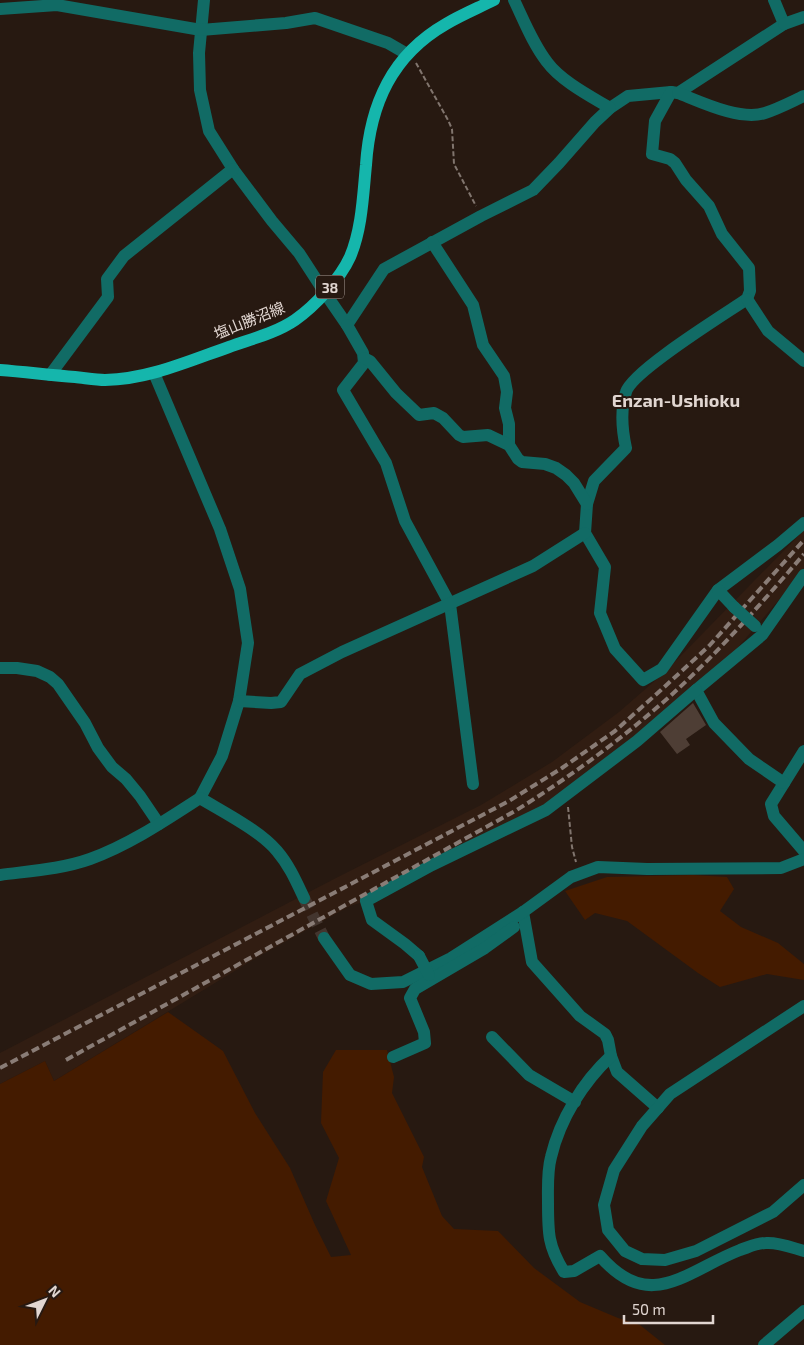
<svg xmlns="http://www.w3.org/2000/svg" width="804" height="1345" viewBox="0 0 804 1345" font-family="'Exo 2','Noto Sans JP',sans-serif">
<rect width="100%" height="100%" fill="#271911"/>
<path fill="#311d12" d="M804,530V571L714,675L546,810L366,901L350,906L256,958L54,1081L45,1061L0,1084V1053L334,879L481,805L552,762L619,712L665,672Z"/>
<g fill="#441b00">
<path d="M693,875L727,877L734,889L720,911L741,927L778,943L804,964V980L767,974L720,987L698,973L627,921L595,913L585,920L565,891L607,877Z"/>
<path d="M168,1012L223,1051L255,1113L290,1168L315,1225L331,1257L351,1255L326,1201L339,1158L321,1123L323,1072L336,1050H387L394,1077L392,1093L424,1157L422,1167L442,1216L454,1229L498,1231L534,1268L580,1302L618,1318L640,1325L665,1345H0V1084L45,1061L54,1081Z"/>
</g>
<path fill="#4e3e35" d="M693,703L706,725L686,739L690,745L677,754L660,732Z"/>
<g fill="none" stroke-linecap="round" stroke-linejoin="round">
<path stroke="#43352e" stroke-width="12" stroke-dasharray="12 6" stroke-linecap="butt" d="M304,898L324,938"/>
<g stroke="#81756e" stroke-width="2" stroke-dasharray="5 2.5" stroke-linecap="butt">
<path d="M416,63L448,120L452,129L454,164L476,206"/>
<path d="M568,807L572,847L576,862"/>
</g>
<g stroke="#116b65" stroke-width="12">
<path d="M204,0L199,53L200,90L209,131L233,169L272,221L299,253L325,293L347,325L384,269L481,216L533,190L559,163L595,122L610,108L628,96L671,92L678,93L784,24L774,0"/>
<path d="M514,0C524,21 533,44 547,62C561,81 590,96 610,108"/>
<path d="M0,9L57,5L201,30L286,23L315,18L388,43L407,54"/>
<path d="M784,24L804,17"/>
<path d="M671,92L655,121L652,154L670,159L675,163L686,180L709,206L722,234L749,268L750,291L747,299C725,314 632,371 626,392C620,411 622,430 626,448L594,481L587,504L585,533L605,567L600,613L615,649L643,680L662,669L718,590L778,545L804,523"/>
<path d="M678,93C701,102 740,121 765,113C778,109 791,102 804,96"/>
<path d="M432,242L473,305L483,345L504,376L507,392L505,408L509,424V445"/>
<path d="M747,299L768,331L804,361"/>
<path d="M347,325L363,353L364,363L343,390L386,463L405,521L450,604L473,784"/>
<path d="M364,358L370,361L396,393L419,415L434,413L443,418L459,435L463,437L488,435L509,445L518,459L522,462L545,464L556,468L566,475L574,483L587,504"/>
<path d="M154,373L220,529L240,589L248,643L239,701L222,756L200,798"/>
<path d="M50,375L108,297L107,279L124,256L233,169"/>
<path d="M718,590L734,607"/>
<path d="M0,668H17L37,671L50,677L58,684L85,723L98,748L112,767L126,779L140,796L159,824"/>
<path d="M239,701L271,703L281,702L300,674L342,652L533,566L585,533"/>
<path d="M804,751L771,804L774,816L804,851"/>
<path d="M784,783L749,759L714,723L696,690L762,635L804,575"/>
<path d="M0,875C30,871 62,869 90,859C129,845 166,820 200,798C223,812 259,830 277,851C289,865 296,881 304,898"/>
<path d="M523,912L532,962L580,1016L605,1034L608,1040L611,1056L617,1072L658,1108"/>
<path d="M324,938L350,975L371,984L403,982L451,958L523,912L571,877L598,867L647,869L781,868L804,859"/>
<path d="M419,956L405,944L372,920L366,901L432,865L546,810L637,741L696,690"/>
<path d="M804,1006L670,1094L642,1126L614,1170L604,1205L608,1230L625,1251L642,1259L665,1260L696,1251L773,1212L804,1185"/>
<path d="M492,1037L529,1075L575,1102"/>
<path d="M611,1056C583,1082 560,1119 551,1157C547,1172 548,1188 548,1203C548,1233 548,1246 564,1272L574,1271L600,1256C650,1314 686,1271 740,1250C749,1247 757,1243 766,1243C778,1242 793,1248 804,1251"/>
<path d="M393,1057L425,1043L424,1032L410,998L415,989L485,948L514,927"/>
<path d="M764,1345L804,1311"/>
</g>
<path stroke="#15b6ac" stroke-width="12" d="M0,370C25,372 50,375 75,377C85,378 96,380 105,380C149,379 189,361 229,347C251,339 276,333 295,320C315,306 340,279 350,257C362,229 363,195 366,165C370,104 392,55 446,24C461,15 478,8 494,0"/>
<g stroke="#897c76" stroke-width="4" stroke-dasharray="8 4" stroke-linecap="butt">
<path d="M66,1060L515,811C570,777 619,741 668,698C717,654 761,604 804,554"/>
<path d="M0,1068L509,801L562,768L615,731L661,690L709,646L804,540"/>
</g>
<g stroke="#116b65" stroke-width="12">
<path d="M734,607L755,626"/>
<path d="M419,956L429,975"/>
</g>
</g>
<g text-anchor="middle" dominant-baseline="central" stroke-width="4" stroke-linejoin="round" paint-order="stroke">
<rect fill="#271911" stroke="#a99d97" stroke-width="1" x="316" y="275.5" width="28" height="23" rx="4"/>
<g font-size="14" font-weight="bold" fill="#e1d6d1">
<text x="330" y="287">38</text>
</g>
<g font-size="15" fill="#e1d6d1" stroke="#271911">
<text transform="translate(249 320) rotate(-22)">塩山勝沼線</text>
</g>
<g font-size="18" font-weight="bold" fill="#e1d6d1" stroke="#271911">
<text x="676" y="400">Enzan-Ushioku</text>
</g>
</g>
<g transform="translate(45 1300) rotate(48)" stroke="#271911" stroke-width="4" paint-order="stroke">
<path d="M0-4L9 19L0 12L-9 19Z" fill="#e1d6d1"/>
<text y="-8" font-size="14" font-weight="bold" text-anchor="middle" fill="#e1d6d1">N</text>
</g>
<path d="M624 1315v8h89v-8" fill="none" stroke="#e1d6d1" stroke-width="2.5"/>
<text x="632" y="1315" font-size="15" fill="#e1d6d1" stroke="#271911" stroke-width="4" paint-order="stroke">50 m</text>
</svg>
